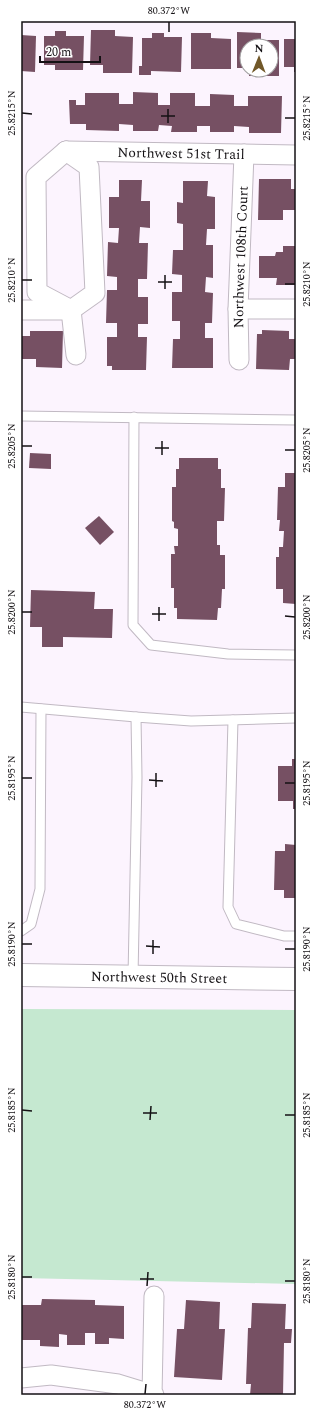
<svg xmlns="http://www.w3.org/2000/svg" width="317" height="1416" viewBox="0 0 317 1416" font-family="Spectral,serif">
<rect width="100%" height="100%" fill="#fcf4fe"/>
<path fill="#c5e8d0" d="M21,1009L296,1010V1284L21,1278Z"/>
<g fill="#765063">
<path d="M91,30H115V36L133,37L132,73H103V65H90Z"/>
<path d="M55,31H66V36H84L83,70H55V65H44V36H55Z"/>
<path d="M237,32L261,33V40H279V76H249V70H271V46H247V68H237Z"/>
<path d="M152,33H164V37H182L181,72L151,71V75H139V66H142V38H152Z"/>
<path d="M191,33H211V38L231,39V69H191Z"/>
<path d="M295,34H296V72H294V67H284V39H295Z"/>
<path d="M21,35L36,36L35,72L21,71Z"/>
<path d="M133,92L158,93V105H170V93H195V106H210V94L234,95V106H248V96H282L281,133H249V127L234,126V132H210V126H197V132H171L172,126L159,125L158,131H133V125L119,124V131L86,130V124H70L69,100H76V105H85V93H119V104H133Z"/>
<path d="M259,179H291V189H296V210H283V220H258Z"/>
<path d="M119,180H142L141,201H150V228L140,227L139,243H148L147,279H138V297H148V324H138V337H147L146,370H112V366H107V337H117V323H106L107,290H117V277L107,276L108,242L118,243L119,228H109V197H119Z"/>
<path d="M183,181H208L207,196L215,197V229H207L206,245H213V278L206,277L205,292L213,293L212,323H205V338H213V368H172L173,339H180V321H172V292H182V275L172,274L173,250H183V224L177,223V202L183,203Z"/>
<path d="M283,246H296V285H276L277,278H259V256H275L276,252H283Z"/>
<path d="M262,330L289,331V339H296V359H290L289,370L256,369L257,334H262Z"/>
<path d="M30,331H63L62,368L36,367V359H21V336H30Z"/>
<path d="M30,453L51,454V469L29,468Z"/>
<path d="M179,458H218V469H221V488H225L224,521H217V545H220V555H225V589H222L221,608H218L217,620L177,619V608H174V588H171V554H175L174,546H178V529L174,528V522L172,521V487H176V469H179Z"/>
<path d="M285,473H296V604L283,603V589H276V557H279V547H283L284,531H279L280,520H277L278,487H285Z"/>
<path d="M99,516L114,532L100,545L85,528Z"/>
<path d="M31,590L95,592L94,609H113L112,638L63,637V647H42V627H30Z"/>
<path d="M292,759H296V809H293V801H278V766H292Z"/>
<path d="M285,844L296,845V898H284V890H274L275,851H285Z"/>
<path d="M42,1299L95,1300V1305L124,1306V1339L109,1338V1344H95V1333H85V1345H67V1335L59,1334V1347L40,1346V1340H21V1305H41Z"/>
<path d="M186,1300L220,1302L219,1329H225L222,1380L174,1377L177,1329H184Z"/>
<path d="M252,1303L286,1304L285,1329H292L291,1343H284L283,1395H250L251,1384H246L248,1328H251Z"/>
</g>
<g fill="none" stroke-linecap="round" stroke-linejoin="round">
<g stroke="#c1b9c3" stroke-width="11">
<g id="service">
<path d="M21,416L296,420"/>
<path d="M134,417L133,625L151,645L228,654L296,655"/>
<path d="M21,707L136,717"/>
<path d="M233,720L228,907L236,924L284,936H296"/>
<path d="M21,931L31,924L40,889L41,709"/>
<path d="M133,976L137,777L136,717L191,721L296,718"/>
</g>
</g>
<g stroke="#c1b9c3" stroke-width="21">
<g id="minor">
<path id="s1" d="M66,151L296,155"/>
<path d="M66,151L36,177L37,292L71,310"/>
<path d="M66,151L89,167L95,293L71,310"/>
<path d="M238,309H296"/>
<path d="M21,310H68"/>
<path d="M71,310L76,355"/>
<path id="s2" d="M239,360L238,309L244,154"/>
<path d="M21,1378L51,1375L118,1384L154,1395"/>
<path d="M152,1395L154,1296"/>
</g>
</g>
<g stroke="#c1b9c3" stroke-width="24">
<g id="tertiary">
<path id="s3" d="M21,975L296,979"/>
</g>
</g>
<use href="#service" stroke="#fff" stroke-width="9"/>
<use href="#minor" stroke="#fff" stroke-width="19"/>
<use href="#tertiary" stroke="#fff" stroke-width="22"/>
</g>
<path fill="none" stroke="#141114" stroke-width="1.5" d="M169,32V22M22,113L32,114M161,116H175M285,118H295M168,123V109M22,280H32M158,282H172M285,284H295M165,289V275M22,446H32M155,448H169M285,450H295M162,455V441M22,612H32M152,614H166M285,616L295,617M159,621V607M22,778H32M149,780L163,781M285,783H295M156,787V773M22,944H32M146,946L160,947M285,949H295M153,954V940M22,1110L32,1111M143,1113H157M285,1115H295M150,1120L151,1106M22,1277H32M140,1279H154M285,1281H295M147,1286L148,1272M145,1394L146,1384"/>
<g text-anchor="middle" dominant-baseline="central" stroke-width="4" stroke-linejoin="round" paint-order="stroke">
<g font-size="14" fill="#141114" stroke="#fff">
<text stroke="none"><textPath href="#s1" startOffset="115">Northwest 51st Trail</textPath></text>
<text stroke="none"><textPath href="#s2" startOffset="103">Northwest 108th Court</textPath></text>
<text stroke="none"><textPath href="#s3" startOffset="138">Northwest 50th Street</textPath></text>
</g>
</g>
<rect width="317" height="1416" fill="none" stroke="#ffffff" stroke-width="44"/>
<g transform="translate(259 58) rotate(1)"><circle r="19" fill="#ffffff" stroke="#a1a0a1"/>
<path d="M0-3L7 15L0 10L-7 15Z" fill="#715829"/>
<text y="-6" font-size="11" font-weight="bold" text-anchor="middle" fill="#141114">N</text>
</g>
<path d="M40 56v6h60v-6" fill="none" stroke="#141114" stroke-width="2"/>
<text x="46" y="56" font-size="12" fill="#141114" stroke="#ffffff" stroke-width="3" paint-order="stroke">20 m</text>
<rect x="22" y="22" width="273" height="1372" fill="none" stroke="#141114" stroke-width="1.5"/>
<g font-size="10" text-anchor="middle" fill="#141114">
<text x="169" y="14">80.372°W</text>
<text transform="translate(11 113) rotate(-90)" y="4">25.8215°N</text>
<text transform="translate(306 118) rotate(-90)" y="4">25.8215°N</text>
<text transform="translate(11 280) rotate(-90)" y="4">25.8210°N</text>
<text transform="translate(306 284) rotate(-90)" y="4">25.8210°N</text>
<text transform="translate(11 446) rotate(-90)" y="4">25.8205°N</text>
<text transform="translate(306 450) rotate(-90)" y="4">25.8205°N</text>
<text transform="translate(11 612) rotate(-90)" y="4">25.8200°N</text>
<text transform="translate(306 617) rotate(-90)" y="4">25.8200°N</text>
<text transform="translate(11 778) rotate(-90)" y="4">25.8195°N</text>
<text transform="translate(306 783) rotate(-90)" y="4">25.8195°N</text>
<text transform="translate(11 944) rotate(-90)" y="4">25.8190°N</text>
<text transform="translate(306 949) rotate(-90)" y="4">25.8190°N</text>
<text transform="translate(11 1110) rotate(-90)" y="4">25.8185°N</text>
<text transform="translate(306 1115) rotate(-90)" y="4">25.8185°N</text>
<text transform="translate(11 1277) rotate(-90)" y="4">25.8180°N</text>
<text transform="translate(306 1281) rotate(-90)" y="4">25.8180°N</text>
<text x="145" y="1408">80.372°W</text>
</g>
</svg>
